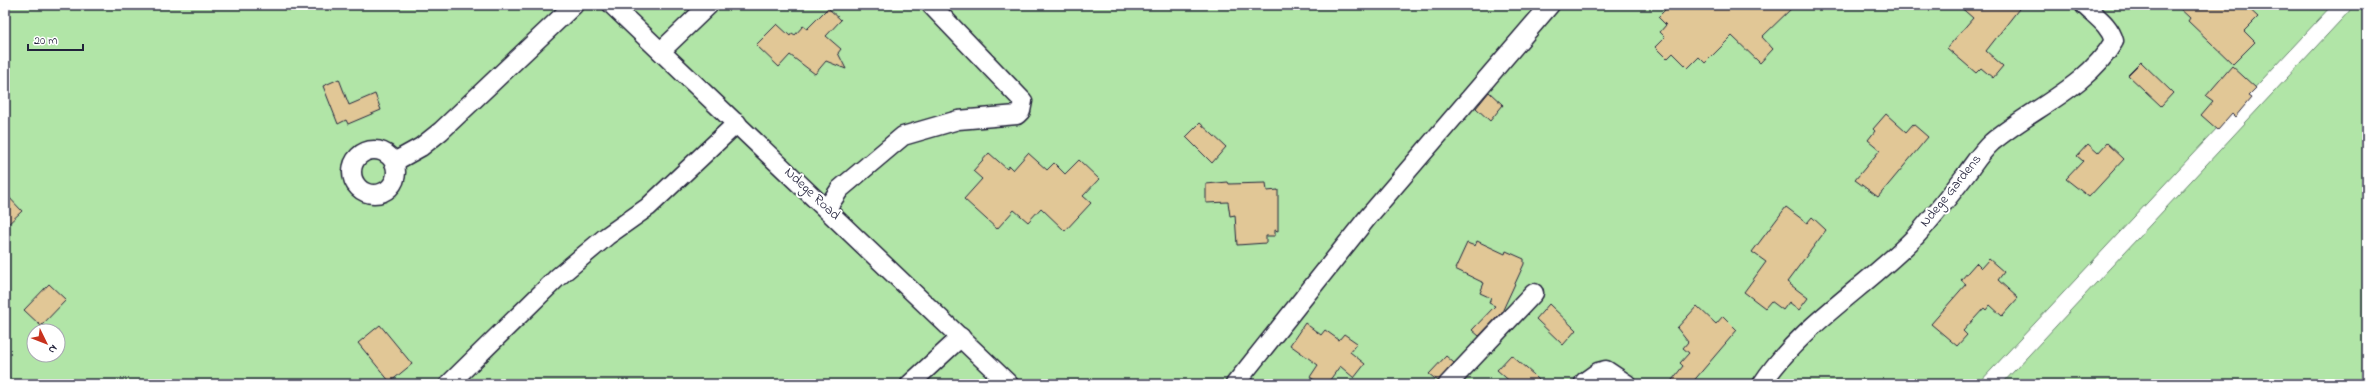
<svg xmlns="http://www.w3.org/2000/svg" width="2372" height="389" viewBox="0 0 2372 389" font-family="'Indie Flower',sans-serif">
<rect width="100%" height="100%" fill="#fff"/>
<filter id="ink" filterUnits="userSpaceOnUse"><feTurbulence type="fractalNoise" baseFrequency=".025" numOctaves="2"/><feDisplacementMap in="SourceGraphic" scale="8" xChannelSelector="R" yChannelSelector="G"/><feConvolveMatrix kernelMatrix="1 2 1 2 8 2 1 2 1" color-interpolation-filters="sRGB"/></filter>
<g filter="url(#ink)">
<g fill="#b1e5a7" stroke="#6a8471" fill-rule="evenodd">
<path d="M5,5H2332L1978,384H5ZM34,331H58V355H34Z"/>
<path d="M2355,5H2367V384H2002Z"/>
</g>
<g fill="#e1c796" stroke="#22223b">
<path d="M1670,5H1795L1762,37L1773,49L1760,63L1732,36L1705,63L1699,57L1688,68L1673,53L1667,59L1655,47L1665,37L1660,32L1666,25L1658,17Z"/>
<path d="M1958,5H2022L1986,51L2003,66L1993,78L1981,68L1976,73L1947,48L1973,18Z"/>
<path d="M2176,5H2245L2258,17L2244,31L2255,42L2233,64L2188,21L2190,18Z"/>
<path d="M828,8L841,20L826,36L841,49L838,53L846,69L826,61L815,74L790,55L779,67L756,45L777,24L790,36L792,33L795,35L803,26L807,29Z"/>
<path d="M2141,62L2173,93L2161,106L2128,75Z"/>
<path d="M2232,66L2256,88L2248,96L2251,98L2235,117L2232,114L2218,130L2201,115L2213,101L2206,96Z"/>
<path d="M339,79L349,105L375,94L381,110L348,124L346,120L338,124L323,86Z"/>
<path d="M1489,92L1503,105L1490,121L1476,108Z"/>
<path d="M1886,114L1906,132L1913,124L1928,137L1878,197L1855,180L1880,150L1868,140L1875,131L1873,129Z"/>
<path d="M1200,123L1226,147L1212,163L1186,137Z"/>
<path d="M2107,143L2124,159L2089,197L2066,179L2083,161L2077,156L2088,144L2098,153Z"/>
<path d="M989,153L1007,169L1009,166L1013,170L1028,153L1047,170L1054,163L1065,174L1079,160L1099,179L1083,196L1091,203L1065,231L1041,208L1028,222L1014,210L997,229L964,199L982,179L973,171Z"/>
<path d="M1228,182L1229,184L1266,183L1267,191L1278,190V231L1275,230V236H1266V243L1237,245L1235,215L1230,216L1228,202L1206,203V184Z"/>
<path d="M5,193L22,211L5,227Z"/>
<path d="M1786,207L1807,223L1812,217L1826,230L1787,282L1808,298L1799,310L1789,302L1783,310L1771,301L1765,308L1744,292L1766,262L1752,252Z"/>
<path d="M1477,241L1505,254L1506,251L1524,259V264L1502,312L1479,336L1472,330L1495,306L1489,303L1491,298L1480,293L1484,283L1455,269L1467,243L1475,246Z"/>
<path d="M1989,259L2004,272L1998,280L2018,298L2002,316L1990,305L1986,310L1984,308L1963,331L1967,335L1957,346L1931,324L1966,284L1961,280L1976,263L1981,268Z"/>
<path d="M49,284L66,300L41,326L24,310Z"/>
<path d="M1549,304L1576,330L1563,345L1536,319Z"/>
<path d="M1697,306L1716,324L1723,316L1737,330L1691,384H1669L1683,366L1680,363L1689,353L1683,348L1688,342L1677,328Z"/>
<path d="M1305,323L1321,335L1325,330L1339,340L1344,334L1357,343L1350,352L1365,364L1354,378L1340,366L1327,384H1320L1310,377L1318,365L1290,345Z"/>
<path d="M380,325L412,364L390,382L358,343Z"/>
<path d="M1511,355L1534,375L1543,384H1513L1497,370Z"/>
<path d="M1446,356L1454,363L1438,381L1429,374Z"/>
</g>
<g fill="none" stroke-linecap="round" stroke-linejoin="round">
<g stroke="#22223b" stroke-width="21">
<g id="minor">
<path d="M612,5L1009,384"/>
<path d="M661,51L709,5"/>
<circle cx="374" cy="172" r="22"/>
<path d="M394,162L421,147L441,131L574,5"/>
<path d="M827,208L840,189L903,136L958,120L1017,115L1021,111L1023,101L931,5"/>
<path d="M1584,382L1598,372L1606,370L1627,384"/>
<path d="M449,384L558,277L607,236L648,207L737,123"/>
<path d="M910,384L961,337"/>
<path d="M1235,384L1368,217L1550,5"/>
<path d="M1448,384L1534,293"/>
<path d="M1762,384C1801,324 1867,287 1916,236C1934,216 1951,194 1967,173C1975,162 1982,151 1992,142C2031,109 2088,87 2114,41C2110,25 2095,16 2084,5"/>
</g>
</g>
<use href="#minor" stroke="#fff" stroke-width="18"/>
</g>
</g>
<g text-anchor="middle" dominant-baseline="central" stroke-width="4" stroke-linejoin="round" paint-order="stroke">
<g font-size="14" fill="#22223b" stroke="#fff">
<text transform="translate(1951 191) rotate(-51)">Ndege Gardens</text>
<text transform="translate(812 194) rotate(43)">Ndege Road</text>
</g>
</g>
<rect width="2372" height="389" fill="none" stroke="#fff" stroke-width="20"/>
<rect x="10" y="10" width="2352" height="369" fill="none" stroke="#22223b" stroke-width="1.5" filter="url(#ink)"/>
<g transform="translate(46 343) rotate(133)"><circle r="19" fill="#ffffff" stroke="#a7a7b1"/>
<path d="M0-3L7 15L0 10L-7 15Z" fill="#c8321e"/>
<text y="-6" font-size="11" font-weight="bold" text-anchor="middle" fill="#22223b">N</text>
</g>
<path d="M28 44v6h55v-6" fill="none" stroke="#22223b" stroke-width="2"/>
<text x="34" y="44" font-size="12" fill="#22223b" stroke="#ffffff" stroke-width="3" paint-order="stroke">20 m</text>
</svg>
